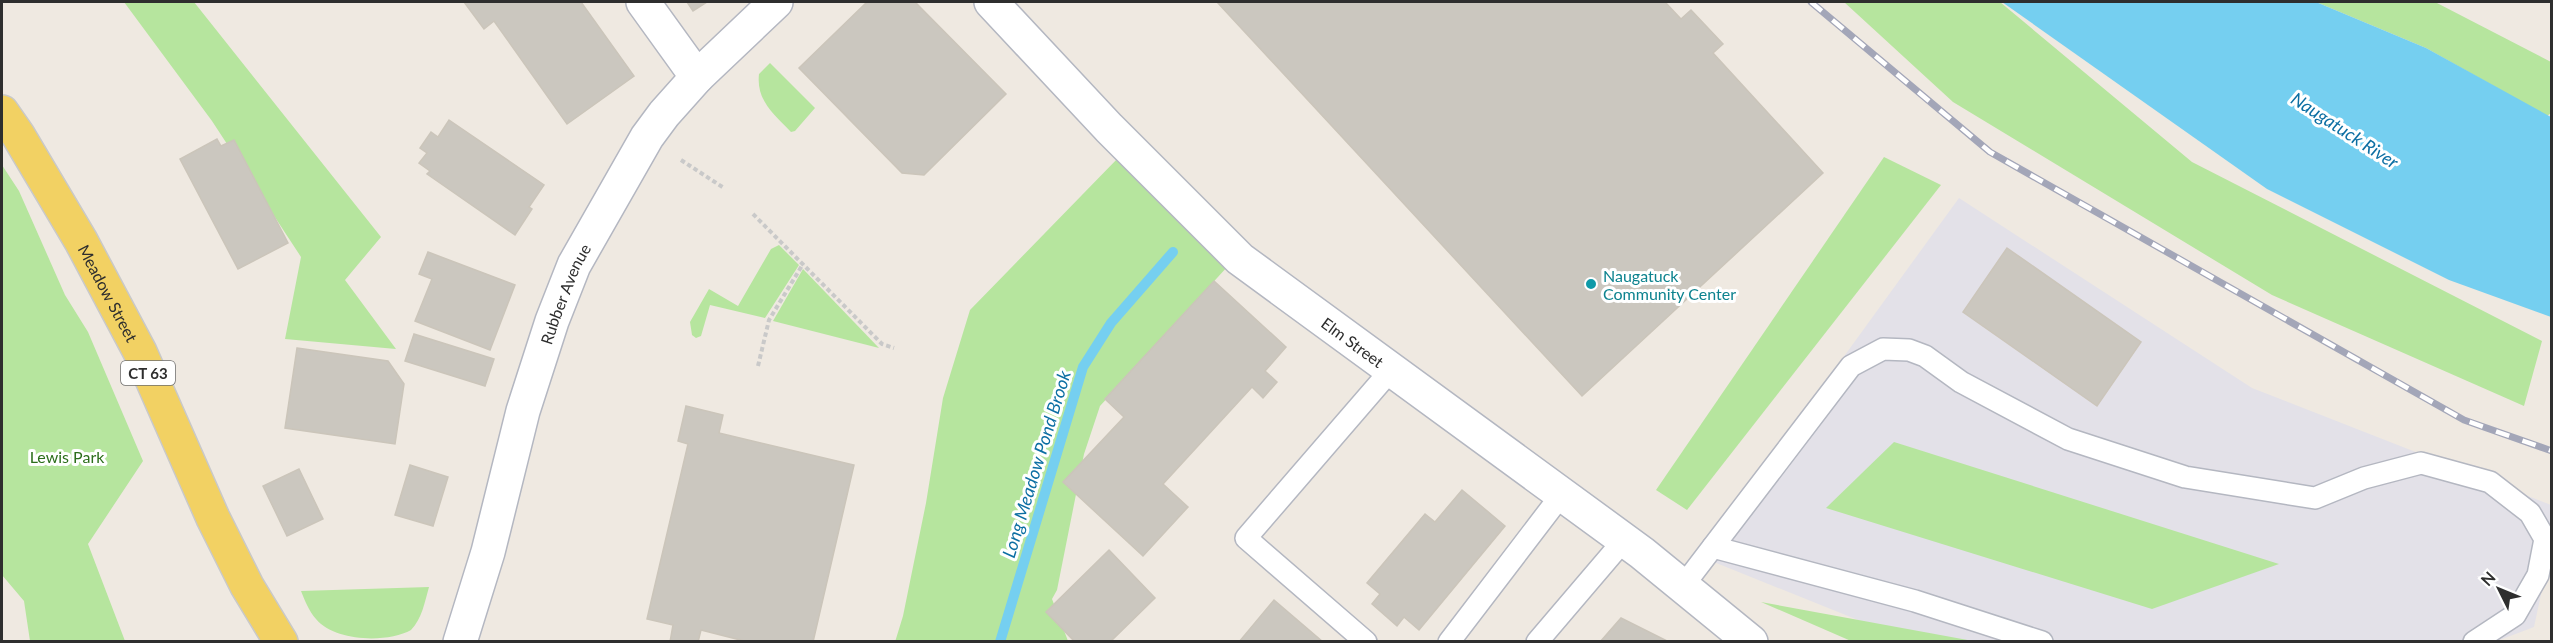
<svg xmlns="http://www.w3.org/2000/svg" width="2553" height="643" viewBox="0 0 2553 643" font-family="Lato,sans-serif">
<rect width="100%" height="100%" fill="#efe9e1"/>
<path fill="#e3e1e8" d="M1959,198L2252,388L2551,505V548L2534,627L2497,641H1910L1699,556Z"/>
<g fill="#b6e59e">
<path d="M124,2H194L381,237L345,280L396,349L285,339L301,257L212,121Z"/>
<path d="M1844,2H2000L2192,162L2542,341L2524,406L2272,295L1953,102Z"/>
<path d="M2316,2H2435L2551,62V113L2547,116L2426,48Z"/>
<path d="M770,63L815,108L795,131L791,132C774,114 756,101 759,74Z"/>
<path d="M1119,157L1228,266L1100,406L1084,454L1057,590L1052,599L1068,641L895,642L903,616L926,503L943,398L970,310Z"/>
<path d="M1884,157L1941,185L1687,510L1656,490Z"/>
<path d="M2,165L19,191L65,295L88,332L143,461L88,544L125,641H30L24,601L2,575Z"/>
<path d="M779,245L799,265L765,318L710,305L701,336L696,338L692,335L690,322L709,289L738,306L771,249Z"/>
<path d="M803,269L879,348L773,321Z"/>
<path d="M1894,442L2279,564L2152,609L1826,508Z"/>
<path d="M429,587C425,601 422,619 411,630C388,643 335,642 316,619C309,611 305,601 301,591Z"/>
<path d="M1761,602L1973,641H1851Z"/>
</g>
<path fill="#75cff0" d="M2002,2H2316L2426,48L2551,117V317L2449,280L2267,189Z"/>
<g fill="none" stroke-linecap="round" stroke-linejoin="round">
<path stroke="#75cff0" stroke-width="10" d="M1000,642L1083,367L1111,323L1173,252"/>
</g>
<g fill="#cbc7bf" stroke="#cbc5ba" stroke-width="1.5">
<path d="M464,2H581L634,76L567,124L494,21L484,29Z"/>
<path d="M687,2H707L693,11Z"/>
<path d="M867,2H915L1006,94L924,175L902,173L799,68Z"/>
<path d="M1217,2H1665L1681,19L1691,10L1723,44L1713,53L1823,173L1582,396Z"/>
<path d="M449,120L544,185L529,207L532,209L515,235L427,174L430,171L419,163L427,153L420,148L431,132L438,137Z"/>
<path d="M217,139L221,146L234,140L288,243L238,269L180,159Z"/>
<path d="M2007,248L2141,342L2097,406L1963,312Z"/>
<path d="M428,252L515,285L490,350L415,321L432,279L419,274Z"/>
<path d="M1214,281L1286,347L1265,371L1277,382L1263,398L1252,387L1163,484L1188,507L1143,556L1063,482L1124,417L1105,399Z"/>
<path d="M414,334L494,359L485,386L405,361Z"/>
<path d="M297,348L388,361L404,384L395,444L285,428Z"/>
<path d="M686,406L723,415L719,433L854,465L813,642H748L701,630L698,642H670L673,625L647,619L688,444L678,441Z"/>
<path d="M410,465L448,477L433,526L395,515Z"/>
<path d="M299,469L323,519L287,536L263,486Z"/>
<path d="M1462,490L1505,526L1419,630L1404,617L1397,626L1372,604L1380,594L1367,583L1425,514L1435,522Z"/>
<path d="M1109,550L1155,598L1110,642H1075L1046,612Z"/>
<path d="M1274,600L1323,642H1239Z"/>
<path d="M1621,618L1669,642H1600Z"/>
</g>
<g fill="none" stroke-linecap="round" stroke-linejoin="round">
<g stroke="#b4b7c1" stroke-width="24">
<g id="service">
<path d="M1713,547L1915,601L2042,642"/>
<path d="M1683,586L1851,366L1883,349L1909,350L1925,356L1961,382L2068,439L2185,477L2315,498L2364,478L2421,463L2490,482L2530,513L2545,539L2538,575L2515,615L2474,642"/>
<path d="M1366,642L1246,538L1391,370"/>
<path d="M1449,642L1562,494"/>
<path d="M1537,642L1624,540"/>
</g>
</g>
<g stroke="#b4b7c1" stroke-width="36">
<g id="minor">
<path id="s1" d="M991,2L1109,128L1240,259L1642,553L1751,642"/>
<path d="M697,77L776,2"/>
</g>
</g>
<g stroke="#b4b7c1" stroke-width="36">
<g id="tertiary">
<path id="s2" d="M460,642L488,552L523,411L552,321L574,265L647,137L664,114L697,77L643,2"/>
</g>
</g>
<g stroke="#c9c9c9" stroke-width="36">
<g id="primary">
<path id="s3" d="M2,112L18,135L81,241L140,352L213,518L247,586L281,642"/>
</g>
</g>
<g stroke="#c9c9c9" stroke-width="4" stroke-dasharray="4.5 3" stroke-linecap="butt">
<path d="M681,160L724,188"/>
<path d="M753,214L882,344L894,348"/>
<path d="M758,366L769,320L803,264"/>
</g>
<use href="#service" stroke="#fff" stroke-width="21"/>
<use href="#minor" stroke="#fff" stroke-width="33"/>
<use href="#tertiary" stroke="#fff" stroke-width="33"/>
<use href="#primary" stroke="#f2d163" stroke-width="33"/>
<g stroke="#a3a6b8" stroke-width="7">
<path id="rail" d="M1811,2L1990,152L2464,420L2552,451"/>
</g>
<use href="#rail" stroke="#fff" stroke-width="4.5" stroke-dasharray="14" stroke-linecap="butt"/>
</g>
<circle fill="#0f9aa8" stroke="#fff" stroke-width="2" cx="1591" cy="284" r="6"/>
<g text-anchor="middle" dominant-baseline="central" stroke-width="6" stroke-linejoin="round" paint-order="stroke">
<rect fill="#fff" stroke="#6d6d6d" stroke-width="1.5" x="121" y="361" width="54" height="24" rx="4.5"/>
<g font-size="15" font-weight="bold" fill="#2e2e2e">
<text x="148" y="373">CT 63</text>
</g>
<g font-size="16" fill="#0d838f" stroke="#fff" text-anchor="start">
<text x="1603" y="275">Naugatuck<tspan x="1603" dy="18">Community Center</tspan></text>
</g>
<g font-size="16" fill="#2e2e2e" stroke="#fff">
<text stroke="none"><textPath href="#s3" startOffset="210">Meadow Street</textPath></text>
<text stroke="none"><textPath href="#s2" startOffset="364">Rubber Avenue</textPath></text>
<text stroke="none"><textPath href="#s1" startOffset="498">Elm Street</textPath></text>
</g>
<g font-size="16" fill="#2c6e1b" stroke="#fff">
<text x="67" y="456">Lewis Park</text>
</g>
<g font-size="18" font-style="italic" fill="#0d6fa3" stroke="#fff">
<text transform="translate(2345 130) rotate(33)">Naugatuck River</text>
<text transform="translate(1036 464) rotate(-73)">Long Meadow Pond Brook</text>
</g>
</g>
<rect width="2553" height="643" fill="none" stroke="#2e2e2e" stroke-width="6"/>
<g transform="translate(2499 589) rotate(313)" stroke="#ffffff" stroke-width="4.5" paint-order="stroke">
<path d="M0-4.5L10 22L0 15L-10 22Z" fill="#2e2e2e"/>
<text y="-9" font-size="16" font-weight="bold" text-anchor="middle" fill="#2e2e2e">N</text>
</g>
</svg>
